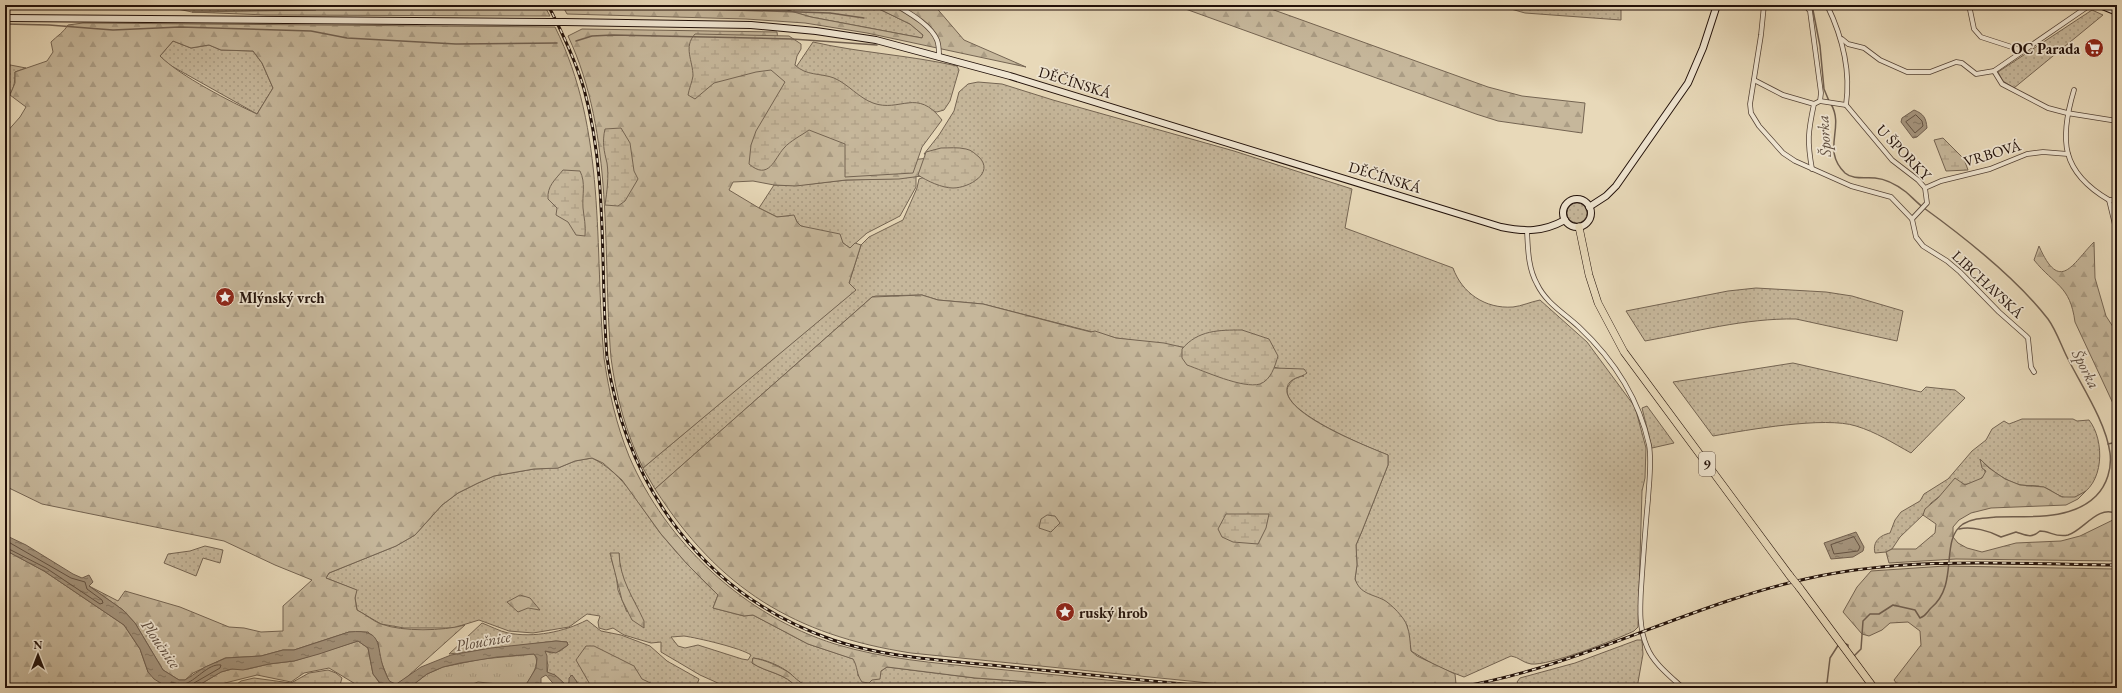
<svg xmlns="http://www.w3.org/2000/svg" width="2122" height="693" viewBox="0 0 2122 693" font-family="'EB Garamond',serif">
<defs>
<pattern id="grass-dots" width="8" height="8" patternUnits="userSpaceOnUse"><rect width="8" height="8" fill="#c6b79b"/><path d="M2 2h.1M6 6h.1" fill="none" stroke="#aa9c84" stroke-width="1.8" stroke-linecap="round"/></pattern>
<pattern id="forest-firs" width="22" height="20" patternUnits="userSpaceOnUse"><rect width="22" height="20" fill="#c6b79b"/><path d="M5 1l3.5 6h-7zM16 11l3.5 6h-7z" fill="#aa9c84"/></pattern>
<pattern id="wetland-marsh" width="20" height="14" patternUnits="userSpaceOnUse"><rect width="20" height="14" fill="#c6b79b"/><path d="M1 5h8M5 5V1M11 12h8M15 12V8" fill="none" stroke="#aa9c84"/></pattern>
<pattern id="park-tufts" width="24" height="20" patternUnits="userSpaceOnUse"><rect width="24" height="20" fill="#c6b79b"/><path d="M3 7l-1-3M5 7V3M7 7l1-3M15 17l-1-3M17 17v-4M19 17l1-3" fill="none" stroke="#aa9c84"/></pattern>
<pattern id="water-ripples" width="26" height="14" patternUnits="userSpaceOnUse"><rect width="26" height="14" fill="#a5957e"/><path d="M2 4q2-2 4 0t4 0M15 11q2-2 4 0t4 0" fill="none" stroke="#867865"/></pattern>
</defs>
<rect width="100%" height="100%" fill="#e8d9b9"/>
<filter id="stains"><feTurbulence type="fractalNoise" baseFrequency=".005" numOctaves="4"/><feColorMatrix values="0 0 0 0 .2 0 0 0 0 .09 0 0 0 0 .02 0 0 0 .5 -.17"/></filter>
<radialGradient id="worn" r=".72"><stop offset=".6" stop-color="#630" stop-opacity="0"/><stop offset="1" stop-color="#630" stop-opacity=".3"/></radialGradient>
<g fill="url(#grass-dots)" stroke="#746452" fill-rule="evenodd">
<path d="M93,5H320L316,10L219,12H192L158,5L136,9L113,8Z"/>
<path d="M744,5H875L877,8L910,24L923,35L922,38L811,17L787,10L765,9Z"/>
<path d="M1511,5H1621V20L1525,13L1511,9Z"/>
<path d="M2092,10L2103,15L2014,88L2003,81L1998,72Z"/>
<path d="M173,41L191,48L209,45L221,50L253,51L262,63L273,88L257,114L168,64L160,56Z"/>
<path d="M813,42C861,53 909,55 957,66L959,70L950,101L944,110L937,112L903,106L888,117L790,76Z"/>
<path d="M5,64L26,68L15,72C15,83 14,92 5,98Z"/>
<path d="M978,82L1002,84L1053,100L1234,151L1352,189L1345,228L1453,268C1462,293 1485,309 1513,307C1522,306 1530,302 1540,300L1587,342L1635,407L1646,448L1645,478L1642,491L1638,627L1634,631C1615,640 1549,666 1531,664C1523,663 1519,657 1511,656L1464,677L1438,667L1411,651L1407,625L1385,601L1367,595L1357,585L1355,579L1357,565L1356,545L1362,531L1388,465V455C1372,449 1272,409 1289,385C1293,379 1296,377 1304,376L1282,369L1188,348L1116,338L983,304L938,300L922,295L876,296L872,297L655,489L643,468L855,290L849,283L861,245L869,237L903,220L917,188L919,179L929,175L938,157L924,154L939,135L954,111L959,92L968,84Z"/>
<path d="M916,176V187L900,216L867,233L850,248L843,243L801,226L797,222L794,216L777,217L759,208L774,185C799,187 823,182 848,180C871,179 893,180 916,176Z"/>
<circle cx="1577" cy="213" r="10"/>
<path d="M1756,288L1826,292L1852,296L1903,311L1897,341L1796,319C1745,318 1694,332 1645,341L1626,311L1728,291Z"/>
<path d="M1793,363L1921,392L1926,387L1955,390L1965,398L1911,453C1893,443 1876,432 1856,426C1825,416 1747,430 1713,436L1673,382Z"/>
<path d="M1647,406L1674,443L1652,448L1642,408Z"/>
<path d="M2022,419H2073L2077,421L2089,420C2105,440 2105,486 2076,497C2062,502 2052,489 2043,487C2036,485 2028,486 2021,485C2005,481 1992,471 1980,459L1986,474C1980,481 1966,488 1958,482L1931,503L1923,515L1900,537L1892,549L1886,552L1875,553C1872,541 1881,535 1890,533L1895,520L1901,512L1920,501L1924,494L1948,479L1972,451L1986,440L1992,429L2004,421L2009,424Z"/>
<path d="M592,458C625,474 640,507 661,534C679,556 698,576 718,595L713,608L744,616L753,615L808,644L854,659L858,666V676L881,671L887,667L975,678L1046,683L1051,688H821L816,683L813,685V688H807L806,685C799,683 796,679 791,674C781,666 765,659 753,658L752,663C767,673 786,673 797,688H729L700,675L661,652V642L651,643L624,635L613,628L606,630L599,628L598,622L600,616L587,614L569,627L533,633L509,631L479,620L453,628H404L381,624L357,610L355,598L356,590L326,578L329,573L396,546L415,535L442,505L458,493L478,483L494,476L534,469L558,468L575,461ZM619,553C619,572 625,589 636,604L627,612L618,590L616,574L611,558ZM684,636C698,638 741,648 751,655L748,660L742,659L698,645L685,648L678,646L671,637Z"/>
<path d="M205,546L223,550L220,563L203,558L196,576L164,563L168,554L190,551Z"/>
<path d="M587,620L601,631L621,635L650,646L667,661L699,679L696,688H577V682L571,675L569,683L566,685L555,675L547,674L548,665L544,651L552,653L560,651L568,645L567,642L556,641L449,654L482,623C490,626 499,631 508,633C534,638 564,632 587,620Z"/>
<path d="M1637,640H1642L1643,654L1637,688H1521L1517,682L1520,678L1575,663Z"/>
</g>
<g fill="url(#forest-firs)" stroke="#746452" fill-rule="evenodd">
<path d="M320,5H544L550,16L266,15L192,12L316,10Z"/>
<path d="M562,5H744L765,9L787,10L811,17L922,38L923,35L910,24L877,8L875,5H934L964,40L1026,67L867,33L805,23L746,19L567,14Z"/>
<path d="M1180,5H1260L1488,87L1522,96L1585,103L1582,133L1498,121L1476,114L1180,7Z"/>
<path d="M83,23L555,27C607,131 594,247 604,358C609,392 616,424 629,456C666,543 745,616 835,644C884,659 935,663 986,668C1053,675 1120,681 1187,688H1128L1110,686L1103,688H1051L1046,683L975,678L887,667L881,671L880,679L872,680L869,683L862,682C856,674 858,667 853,659L808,644L753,615L744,616L713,608L718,595L687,564L661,534L622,480L603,463L592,458L575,461L558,468L534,469L494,476L478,483L458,493L442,505L415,535L396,546L329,573L326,578L357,590L355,598L357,610C365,614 373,621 381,624C403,632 443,631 465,625L398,685L389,681L380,659L378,642L368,632H349L294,650H283L261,656L225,658L193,673L185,680H179L163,670L135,623L123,610L89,586L118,601L125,591L180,607L229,627L244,628L261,632L283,631V606L312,580L275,565L224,541L42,504L9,488L5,484V134L20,117L26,107L10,95L15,83V72L47,61L53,52L51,42C57,36 64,32 68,25ZM173,41L191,48L209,45L221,50L253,51L262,63L273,88L257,114C231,102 180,76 160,56Z"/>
<path d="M582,29L777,32L779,49L777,58L902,161L938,157L929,175L899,179L846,180L796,186L774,185L753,181L733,182L729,190L759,208L777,217L794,215L797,222L801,226L840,234L843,243L850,248L855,243L861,245L849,283L856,290L643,468C626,433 616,396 611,358C602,251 615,136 568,36Z"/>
<path d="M2094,242L2095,278L2106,316L2117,333V412L2075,322C2070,285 2055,286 2034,260L2039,246C2060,294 2072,264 2094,242Z"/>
<path d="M922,295L938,300L983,304L1075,328L1091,332L1095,331L1116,338L1164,343L1274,368L1304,369L1307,373C1301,378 1289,377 1287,388C1282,414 1369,447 1388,455V465L1362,531L1356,545L1357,565L1355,579C1360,594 1372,594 1384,600C1391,604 1405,618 1407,626C1410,633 1410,643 1411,651L1417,656L1455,674L1456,684L1428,688H1259L911,653C794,635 719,589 655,489L872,297Z"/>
<path d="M1980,459L1989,468L2005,479L2020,485L2044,487L2062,497H2075L2086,491L2078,499L2066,505L1991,508L1971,513L1959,520L1953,527V537L1958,543L1967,548L1982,552L2016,543L2061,541L2080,536L2117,518V561L1956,559L1889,563L1886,552L1892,549H1916L1935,533L1936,524L1923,515L1925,509L1938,498L1955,478L1965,485L1982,478L1986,471L1982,468Z"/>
<path d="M5,550L44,571L124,625L140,649L148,672L169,688H5Z"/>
<path d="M610,553H619C620,580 633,597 644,621V628L632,620L622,600Z"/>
<path d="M1945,566L2117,569V688H1900L1894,680L1921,645L1920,631L1908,622L1890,623L1882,630L1869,636L1862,634L1843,612L1857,587L1871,571Z"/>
<path d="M520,595L530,598L540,610L528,608L518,612L507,602Z"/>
<path d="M358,641L368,648L373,674L381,685L379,688H362L329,668L304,673L291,682L257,675L225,683L224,688H194L221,672L232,669H248L269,664L294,661Z"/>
<path d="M753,658C766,660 778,666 788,672C795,677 798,682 806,685L807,688H797C786,673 767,673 752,663Z"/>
</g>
<g fill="url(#wetland-marsh)" stroke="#746452">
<path d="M695,34L789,36L801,44V49L797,56L795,65C806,76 821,73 834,78C848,84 859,98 873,103C900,113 917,87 942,120L922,147L913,173L845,177V144L809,130C802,135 790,141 784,148C774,159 769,181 749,164L751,145L756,131L785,82L771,70L756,72L714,83L695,99L688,95C689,89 692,82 693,76C693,61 683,47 695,34Z"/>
<path d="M621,128L630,143L634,171L638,179L625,201L618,206L605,205C607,192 609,176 607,163C604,151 602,142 605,129Z"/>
<path d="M1943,138L1964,159L1968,170L1946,171L1934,140Z"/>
<path d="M941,148C949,148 958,147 966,149C972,150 975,154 979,157C995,173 969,188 953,188C942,188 927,181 918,175L926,152Z"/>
<path d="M563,170L580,171C586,183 582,195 583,208C584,218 586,225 585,236L576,235L568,222L556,215L557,208L548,199C547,186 555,180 563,170Z"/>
<path d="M1242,330L1269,339L1278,356C1275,366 1271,380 1260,384C1243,389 1204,371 1187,365L1182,358V349C1198,330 1219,330 1242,330Z"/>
<path d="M1226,514H1269L1266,528L1258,544L1233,542L1222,537L1218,529Z"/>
<path d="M1047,515L1055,516L1060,523L1051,532L1039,528L1041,519Z"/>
<path d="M586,646H594L634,666L642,679L661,688H592L576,660Z"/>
<path d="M328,670L336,673L342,678L340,685L336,688H232L241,681L254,678L291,683L309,673Z"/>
</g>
<path fill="url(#park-tufts)" stroke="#746452" d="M534,654C542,664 529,679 524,688H500L498,684L478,682L462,688H409L427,674L443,667L482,659Z"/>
<g fill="url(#water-ripples)" stroke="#716050">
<path d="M1914,110C1924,114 1926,118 1927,128L1917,137L1913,138L1901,122L1902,118Z"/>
<path d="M1856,532L1864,547L1863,551L1853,557L1831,559L1824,543Z"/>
<path d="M5,535L26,545L73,574L82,578L89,575L93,582L89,586L123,610L135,623L163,670L179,680H185L205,667L226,658L261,656L283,650H294L349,632C387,628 374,649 386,674C388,679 390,683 395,685L421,667L451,655L491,648L556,641L567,642L568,645L556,653L545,651L547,656V672L555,675L566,685L569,683V678L572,675L577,682V688H557L546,675L541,678V688H524L536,668L537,658L534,654L497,657L460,663L443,667L427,674L409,688H384L373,674L368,648L358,641L319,654L294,661L269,664L243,670L232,669L221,672L194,688H169L154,679L148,672L140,649L124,625L44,571L5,550Z"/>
</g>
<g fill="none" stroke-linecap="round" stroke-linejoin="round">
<g stroke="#645344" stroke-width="1">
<path d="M1916,115L1922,121L1923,126L1915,133L1906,122Z"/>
<path d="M1854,537L1860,547L1858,551L1834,554L1831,545Z"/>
<path d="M5,540L71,578L85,582L87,589L102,600L103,603L100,604L46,568L5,547"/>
<path d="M171,688V682C176,683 179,685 184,684C195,682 208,663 221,665L220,668L194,683L193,688"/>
</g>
<g stroke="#716050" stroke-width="1.5">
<path d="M578,5L830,13L864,18"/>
<path d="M1812,5L1820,46L1824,89L1829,101"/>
<path d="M5,24L49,25L113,30L180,27L311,31L347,38L456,44L557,43"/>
<path d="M576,41L592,36L613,35L792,39L877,45"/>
<path d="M1831,104C1845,128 1821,150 1845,173C1853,180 1865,177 1875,178C1886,179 1897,185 1906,192C1912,197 1917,203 1924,208C1964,237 2017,279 2048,319C2056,330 2061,345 2067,357C2081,385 2106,422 2110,453C2112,468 2107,485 2096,496C2071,521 2029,516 1996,517C1985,518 1973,518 1963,524C1939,540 1960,584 1931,608C1927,612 1926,616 1920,618L1915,610L1893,605L1879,614H1870L1863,621L1861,649L1853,657"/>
<path d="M2108,444L2117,442"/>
<path d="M1959,529C1972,526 1990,531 2001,537L2016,532C2026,535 2031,539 2040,531C2050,531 2056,538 2068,535C2084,530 2098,504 2117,514"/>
<path d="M1844,643L1848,645V649"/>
<path d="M1817,688L1827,683L1830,658L1839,644"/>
</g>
<g stroke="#544336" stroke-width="5.5">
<g id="street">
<path d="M896,5C909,13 931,25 937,40C939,45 939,51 939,56"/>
<path d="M1764,5L1761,35L1750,104L1751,113L1759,126L1783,153L1795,161L1851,186L1891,197L1912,219L1916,237L1923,246L1947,261L1960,272L1999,312L2025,335L2028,338L2031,367L2034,372"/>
<path d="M1805,5L1810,11L1821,93L1820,101L1814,104C1808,132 1807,141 1812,169"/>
<path d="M1827,5C1842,36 1851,70 1846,105L1892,160L1918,180L1925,188L1927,203L1912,219"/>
<path d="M1969,5L1974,29L1981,37L2024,51"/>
<path d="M1842,39L1848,44L1864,48L1880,60L1907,72H1930L1956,62L1962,63L1976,74L1994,71L2002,84L2048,108L2067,113L2117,121"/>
<path d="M1994,71L2090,5"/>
<path d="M1754,80L1783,95L1814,104"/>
<path d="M2074,90C2059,140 2061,172 2109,200L2117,233"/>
<path d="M1820,101L1846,105"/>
<path d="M1925,188L1941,181L1990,169L2027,154L2043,152L2068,154"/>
<path d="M2109,200H2117"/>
<path d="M1527,231C1528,249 1528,268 1537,284C1546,303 1564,313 1579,327C1613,359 1639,399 1649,445C1652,462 1649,482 1648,500C1645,530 1643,560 1641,590C1640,609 1639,629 1647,647C1653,663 1671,677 1683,688"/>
</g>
</g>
<g stroke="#22110a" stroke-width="8">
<g id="secondary">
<path d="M2100,5L2117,12"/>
<path d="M5,18L551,22"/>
<path d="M564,22L751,25L816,31L876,40L1010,76L1501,227C1525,232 1543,232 1565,220"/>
<circle cx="1577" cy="213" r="14"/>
<path d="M1589,207L1606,196L1616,186L1688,83L1703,48L1717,5"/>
</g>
</g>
<g stroke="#22110a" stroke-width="8">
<g id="primary">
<path d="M1579,227L1589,275L1598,303L1624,352L1790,576"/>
<path d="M1799,587L1874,688"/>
</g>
</g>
<use href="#street" stroke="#f0e6d2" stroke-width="4"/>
<use href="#secondary" stroke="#f0e6d2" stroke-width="6"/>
<use href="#primary" stroke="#e8d9b9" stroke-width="7"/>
<g stroke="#22110a" stroke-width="3">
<g id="rail">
<path d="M548,5C562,32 575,59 584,89C608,176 600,269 607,358C627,489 705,596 833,640C884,657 938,660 991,665C1068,673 1145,680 1223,688"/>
<path d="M1453,688C1577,669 1688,604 1810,578C1911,556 2015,564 2117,565"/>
</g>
</g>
<use href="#rail" stroke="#f0e6d2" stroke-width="1.5" stroke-dasharray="4.5" stroke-linecap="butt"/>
<g stroke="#22110a" stroke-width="8" stroke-linecap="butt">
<path id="secondary-bridge" d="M551,22H564"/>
</g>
<g stroke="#22110a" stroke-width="8" stroke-linecap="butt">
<path id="primary-bridge" d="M1790,576L1799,587"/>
</g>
<use href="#secondary-bridge" stroke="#f0e6d2" stroke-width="6"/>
<use href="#primary-bridge" stroke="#e8d9b9" stroke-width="7"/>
</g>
<defs>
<g id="supermarket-disc" transform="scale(1)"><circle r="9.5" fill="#8f2418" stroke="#f0e6d2"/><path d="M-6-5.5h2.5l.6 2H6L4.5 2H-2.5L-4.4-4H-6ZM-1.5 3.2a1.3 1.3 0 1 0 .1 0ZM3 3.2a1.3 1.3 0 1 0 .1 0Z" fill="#fff"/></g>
<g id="sight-disc" transform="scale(1)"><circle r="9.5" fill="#8f2418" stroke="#f0e6d2"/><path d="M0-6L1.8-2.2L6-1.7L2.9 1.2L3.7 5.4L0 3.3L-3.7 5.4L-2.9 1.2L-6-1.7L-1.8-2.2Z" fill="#fff"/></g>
</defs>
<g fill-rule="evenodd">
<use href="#supermarket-disc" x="2094" y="48"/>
<use href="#sight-disc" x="225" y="297"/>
<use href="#sight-disc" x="1065" y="612"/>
</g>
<g text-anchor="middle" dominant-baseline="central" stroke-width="3.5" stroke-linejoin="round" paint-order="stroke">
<rect fill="#f0e6d2" stroke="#605146" stroke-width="1" x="1699" y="452" width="16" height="24" rx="3"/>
<g font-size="14" font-weight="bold" fill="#22110a">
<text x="1707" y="464">9</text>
</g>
<g font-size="15" font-weight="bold" fill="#22110a" stroke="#f0e6d2" text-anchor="start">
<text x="2080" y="48" text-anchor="end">OC Parada</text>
<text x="239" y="297">Mlýnský vrch</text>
<text x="1079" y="612">ruský hrob</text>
</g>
<g font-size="15" fill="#22110a" stroke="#f0e6d2">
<text transform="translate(1075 82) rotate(17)">DĚČÍNSKÁ</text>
<text transform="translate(1904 152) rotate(46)">U ŠPORKY</text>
<text transform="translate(1992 153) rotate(-17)">VRBOVÁ</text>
<text transform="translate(1385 177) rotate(17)">DĚČÍNSKÁ</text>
<text transform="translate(1988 284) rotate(43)">LIBCHAVSKÁ</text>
</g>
<g font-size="16" font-style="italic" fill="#5d4c3e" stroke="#f0e6d2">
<text transform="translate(1824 136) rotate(-94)">Šporka</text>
<text transform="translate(2086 369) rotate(63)">Šporka</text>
<text transform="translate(483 641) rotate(-10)">Ploučnice</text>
<text transform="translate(161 644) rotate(55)">Ploučnice</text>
</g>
</g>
<rect width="2122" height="693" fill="none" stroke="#e8d9b9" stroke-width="20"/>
<rect x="6" y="6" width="2110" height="681" fill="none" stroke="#22110a" stroke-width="2"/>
<rect x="10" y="10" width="2102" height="673" fill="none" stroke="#22110a"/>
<g transform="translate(38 655)" stroke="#f0e6d2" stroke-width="3" paint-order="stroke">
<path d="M0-3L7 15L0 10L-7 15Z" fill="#22110a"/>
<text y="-6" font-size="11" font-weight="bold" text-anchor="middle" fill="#22110a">N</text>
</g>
<rect width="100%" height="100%" filter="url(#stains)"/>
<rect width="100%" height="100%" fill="url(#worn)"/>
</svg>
